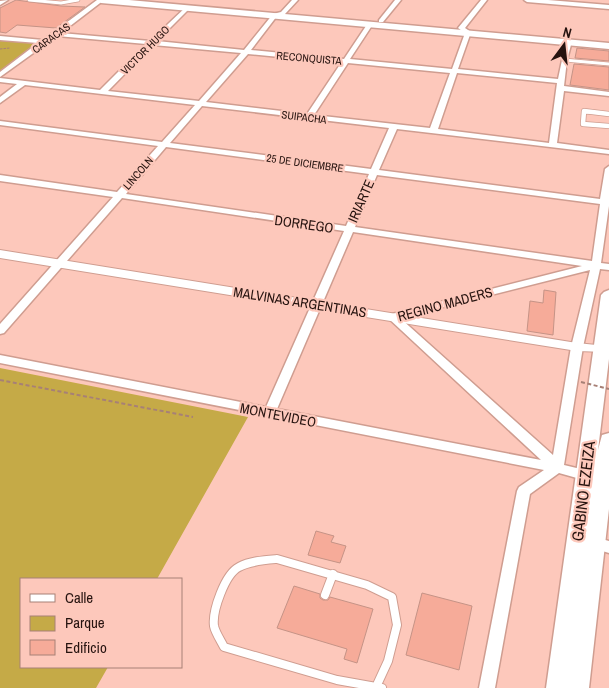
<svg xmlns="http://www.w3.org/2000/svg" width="609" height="688" viewBox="0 0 609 688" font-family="'Archivo Narrow',sans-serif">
<rect width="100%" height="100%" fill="#fdc8bb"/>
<g fill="#c5aa47">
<path d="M0,38L44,42L0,75Z"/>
<path d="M0,368L248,417L157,579H21V667H108L96,688H0Z"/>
</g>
<g fill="#f6ab99" stroke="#c59386">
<path d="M16,0L61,6L85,7L56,28L17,25L6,33L0,32V8Z"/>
<path d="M577,48L609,51V61L575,58Z"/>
<path d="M574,64L609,67V90L570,85Z"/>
<path d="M544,290L556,292L553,335L527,331L530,301L543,303Z"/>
<path d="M316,531L334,536L331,542L346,546L340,563L308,555Z"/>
<path d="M294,586L320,594V598L323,600H328L330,597L373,609L357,663L344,659L347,649L277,628Z"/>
<path d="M422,593L472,606L459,670L406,655Z"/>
</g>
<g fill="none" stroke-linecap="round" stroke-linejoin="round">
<g stroke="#cf9d90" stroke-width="4.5">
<g id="service-far2">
<path d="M29,0L61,3L78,0"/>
<path d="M564,60L609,64"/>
<path d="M584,112H590"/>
</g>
</g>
<g stroke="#cf9d90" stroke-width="6">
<path id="service-far1" d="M609,114L584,111L583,124L609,126"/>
</g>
<g stroke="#cf9d90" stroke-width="10">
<g id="service">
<path d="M277,559L367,585L392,597L397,625L388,661L376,687L337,680L224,647C221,641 215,632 214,626C212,611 225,574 239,567C250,561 265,560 277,559Z"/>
<path d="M325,595L333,574"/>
<path d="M376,687L382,688"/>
</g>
</g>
<g stroke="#cf9d90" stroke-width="3">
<g id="minor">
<path d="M8,0L0,5V1Z"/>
<path d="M97,0H104L61,33L150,41L187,6L189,7V9L157,41L244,50L273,14L281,12L292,0H298L285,14L277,16L251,50L344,59L368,23L370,22L373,24L350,59L452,69L465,33L458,28L481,0H487L465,28L471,32L458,69L558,79L566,41L569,39L572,41L567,60L564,86L609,92V96L564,91L557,143L609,150V154L397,129L379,170L600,199L605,169L609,166V206L601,263L609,264V270L600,269L583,347L564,465L589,471L591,475L589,479L584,480L559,473L530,494L495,688H479L517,491L519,487L544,470L0,363V355L266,407L344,231L122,198L4,333L0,334V324L113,197L0,181V175L117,192L158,146L0,125V121L162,142L195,105L25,85L0,103V97L17,84L0,82V78L100,90L146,44L57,36L0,77V72L38,43L0,40V36L43,40ZM153,45L241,53L199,101L108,91ZM248,54L341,63L307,114L206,102ZM348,63L450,73L430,128L314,115ZM457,73L557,83L549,143L438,129ZM202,106L389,128L371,169L170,143ZM166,147L369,174L346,226L126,194ZM377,175L600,204L592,261L355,227ZM353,232L582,266L388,315L387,317L541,460L277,409ZM590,270L571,347L553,455L400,318Z"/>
<path d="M395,0H401L383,22H379V20Z"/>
<path d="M524,0H548L609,5V9L527,2Z"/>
<path d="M594,537L609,541V553L589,547L587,543L589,539Z"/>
</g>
</g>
<g stroke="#cf9d90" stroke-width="2">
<path id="tertiary" d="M0,250L577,343L606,346L608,349L606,352L577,351L0,258Z"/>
</g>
<g stroke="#cf9d90" stroke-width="3">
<g id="secondary">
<path d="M97,0H129L609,43V49L101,3Z"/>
<path d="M609,290V359L598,450L602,435L609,433V509L589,688H546L601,295L604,292Z"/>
</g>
</g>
<path stroke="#a78076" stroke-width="1" stroke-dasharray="2.5 1" stroke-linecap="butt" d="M0,49L10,48"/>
<path stroke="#a78076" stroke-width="2" stroke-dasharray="4 2.5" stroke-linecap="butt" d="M0,380L193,417"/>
<use href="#service-far2" stroke="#fff" stroke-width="3"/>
<use href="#service-far1" stroke="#fff" stroke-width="4.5"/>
<use href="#service" stroke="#fff" stroke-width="8"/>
<use href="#minor" fill="#fff" fill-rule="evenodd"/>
<use href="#tertiary" fill="#fff" fill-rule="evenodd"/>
<use href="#secondary" fill="#fff" fill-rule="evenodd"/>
<path stroke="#a78076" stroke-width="2" stroke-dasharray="4 2.5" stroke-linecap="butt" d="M581,382L609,389"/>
</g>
<g text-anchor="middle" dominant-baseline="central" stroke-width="4.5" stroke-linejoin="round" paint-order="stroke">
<g font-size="11" fill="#26130f" stroke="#fdc8bb">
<text transform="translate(51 38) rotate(-36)">CARACAS</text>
<text transform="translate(145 50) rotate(-45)">VICTOR HUGO</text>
<text transform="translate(309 58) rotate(5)">RECONQUISTA</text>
<text transform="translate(304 117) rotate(7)">SUIPACHA</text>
<text transform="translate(305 163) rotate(8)">25 DE DICIEMBRE</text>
<text transform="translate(138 173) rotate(-49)">LINCOLN</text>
</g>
<g font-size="14" fill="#26130f" stroke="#fdc8bb">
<text transform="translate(361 201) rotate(-66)">IRIARTE</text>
<text transform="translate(304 224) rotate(8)">DORREGO</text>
<text transform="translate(300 302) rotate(9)">MALVINAS ARGENTINAS</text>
<text transform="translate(445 304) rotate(-15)">REGINO MADERS</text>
<text transform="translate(278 415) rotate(11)">MONTEVIDEO</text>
</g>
<g font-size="16" fill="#26130f" stroke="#fdc8bb">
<text transform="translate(583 491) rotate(-83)">GABINO EZEIZA</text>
</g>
</g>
<rect x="20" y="578" width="162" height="90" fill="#fdc8bb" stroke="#a78076"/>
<rect x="30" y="594" width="25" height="8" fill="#ffffff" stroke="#a78076"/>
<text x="65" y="603" font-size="15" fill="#26130f">Calle</text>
<rect x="30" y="616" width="25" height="15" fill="#c5aa47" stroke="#a78076"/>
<text x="65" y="628" font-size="15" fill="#26130f">Parque</text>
<rect x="30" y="640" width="25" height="15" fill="#f6ab99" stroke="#a78076"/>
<text x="65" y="653" font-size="15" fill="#26130f">Edificio</text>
<g transform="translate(564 45) rotate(15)" stroke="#fdc8bb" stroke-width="4" paint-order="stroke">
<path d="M0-4L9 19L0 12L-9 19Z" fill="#26130f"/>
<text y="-8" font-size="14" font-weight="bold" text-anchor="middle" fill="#26130f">N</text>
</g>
</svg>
